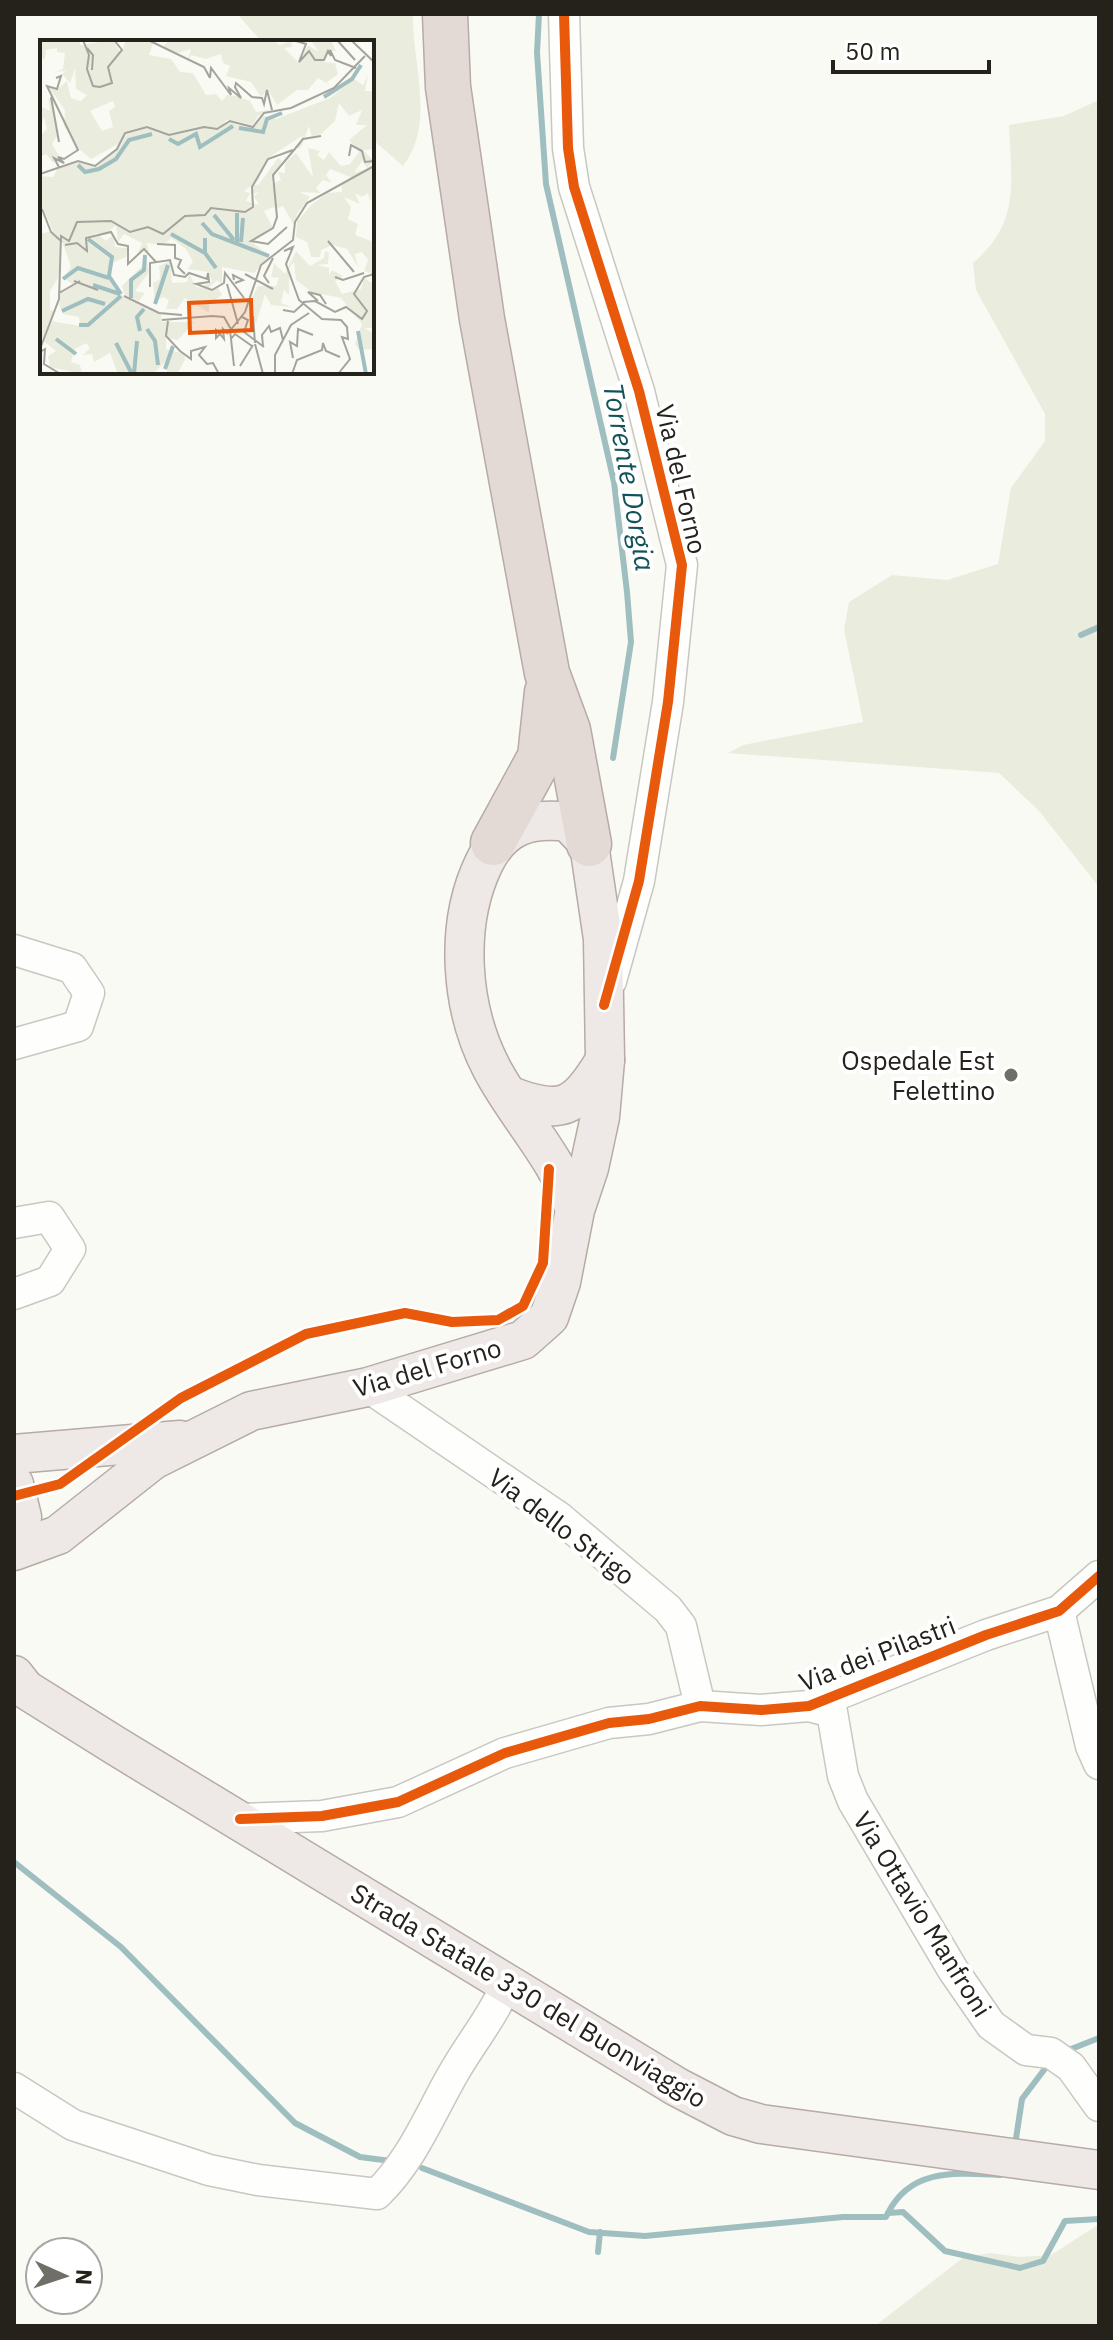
<svg xmlns="http://www.w3.org/2000/svg" width="1113" height="2340" viewBox="0 0 1113 2340" font-family="'IBM Plex Sans',sans-serif">
<rect width="100%" height="100%" fill="#fafaf4"/>
<g fill="#eaeddd">
<path d="M237,14H413C412,64 436,124 403,166L372,139V42H262Z"/>
<path d="M1099,100V887L1039,811L999,773L728,753L743,745L863,722L844,629L849,602L892,575L947,580L998,564L1011,488L1045,441V414L976,290L973,263C1021,222 1011,182 1009,125L1064,116Z"/>
<path d="M1099,2224V2326H875L964,2257L991,2253L1019,2257L1051,2255Z"/>
</g>
<g fill="none" stroke-linecap="round" stroke-linejoin="round">
<g stroke="#9fbec0" stroke-width="6">
<path d="M539,14L537,53L546,184L614,482L627,592L631,642L613,758"/>
<path d="M1081,635L1099,627"/>
<path d="M140,1427L181,1398L306,1334L405,1313L452,1322L498,1320L523,1306L543,1263L547,1184"/>
<path d="M27,1492L60,1484L89,1464"/>
<path d="M14,1862L121,1947L295,2123L360,2157L391,2161"/>
<path d="M1066,2051L1099,2038"/>
<path d="M1015,2145L1022,2099L1047,2066"/>
<path d="M422,2168L589,2232L645,2236L843,2217H886L888,2213L903,2212L945,2251L1020,2268L1043,2261L1065,2221L1099,2219"/>
<path d="M888,2213C911,2168 955,2173 1000,2175"/>
<path d="M598,2252L600,2232"/>
</g>
<g stroke="#c8c7c1" stroke-width="33">
<g id="minor">
<path d="M564,14L568,148L574,187L639,391L682,565L668,702L639,881L611,981"/>
<path d="M14,950L72,968L89,993L78,1026L14,1044"/>
<path d="M14,1223L49,1217L70,1249L50,1281L14,1294"/>
<path d="M368,1387L560,1518L668,1609L681,1626L700,1706"/>
<path d="M1059,1611L1091,1746L1099,1764"/>
<path d="M809,1706L832,1712L843,1776L853,1801L953,1970L991,2025L1026,2050L1051,2053L1071,2067L1099,2106"/>
<path d="M240,1819L322,1816L398,1802L505,1753L609,1723L649,1719L700,1706L761,1710L809,1706L986,1635L1059,1611L1099,1576"/>
<path d="M14,2088L73,2125L209,2170L258,2180L377,2194C412,2160 429,2116 453,2074C471,2042 494,2016 507,1982"/>
</g>
</g>
<g stroke="#b6aba5" stroke-width="41">
<g id="major">
<path d="M508,1095C562,1116 576,1109 605,1060"/>
<path d="M14,1454L180,1440"/>
<path d="M14,1484L22,1517L14,1544"/>
<path d="M14,1551L58,1535L153,1460L251,1411L368,1387L523,1340L549,1317L561,1282L575,1210L589,1168L600,1117L605,1060L603,939L589,844L568,822C529,817 502,826 484,863C454,925 460,1008 492,1069C518,1118 557,1156 575,1210"/>
<path d="M14,1675L25,1689L116,1746L677,2087L733,2116L761,2124L1099,2170"/>
</g>
</g>
<g stroke="#b6aba5" stroke-width="47">
<g id="highway">
<path d="M445,14L448,87L482,319L547,673L568,730L589,844"/>
<path d="M493,843L540,757L547,692"/>
</g>
</g>
<use href="#minor" stroke="#fefefd" stroke-width="30"/>
<use href="#major" stroke="#eee8e6" stroke-width="38"/>
<use href="#highway" stroke="#e3d9d5" stroke-width="44"/>
<g stroke="#fff" stroke-width="15">
<g id="cycleway">
<path d="M564,14L568,148L574,187L639,391L682,565L668,702L639,881L604,1005"/>
<path d="M14,1496L60,1484L181,1398L306,1334L405,1313L452,1322L498,1320L523,1306L543,1263L549,1169"/>
<path d="M240,1819L322,1816L398,1802L505,1753L609,1723L649,1719L700,1706L761,1710L809,1706L986,1635L1059,1611L1099,1576"/>
</g>
</g>
<use href="#cycleway" stroke="#e8590c" stroke-width="10"/>
</g>
<circle fill="#6f6e67" stroke="#fff" stroke-width="3" cx="1011" cy="1075" r="8"/>
<g text-anchor="middle" dominant-baseline="central" stroke-width="8" stroke-linejoin="round" paint-order="stroke">
<g font-size="26" fill="#24221b" stroke="#fff">
<text transform="translate(682 479) rotate(77)">Via del Forno</text>
<text transform="translate(427 1367) rotate(-16)">Via del Forno</text>
<text transform="translate(562 1526) rotate(37)">Via dello Strigo</text>
<text transform="translate(877 1653) rotate(-21)">Via dei Pilastri</text>
<text transform="translate(923 1914) rotate(58)">Via Ottavio Manfroni</text>
<text transform="translate(529 1995) rotate(31)">Strada Statale 330 del Buonviaggio</text>
</g>
<g font-size="26" fill="#24221b" stroke="#fff" text-anchor="end">
<text x="995" y="1060">Ospedale Est<tspan x="995" dy="30">Felettino</tspan></text>
</g>
<g font-size="28" font-style="italic" fill="#125359" stroke="#fff">
<text transform="translate(630 477) rotate(80)">Torrente Dorgia</text>
</g>
</g>
<g transform="translate(40 40)">
<rect width="334" height="334" fill="#fafaf4"/>
<path d="M0,0H39L40,5L73,0L81,14L86,0H114L109,15L131,19L140,32L153,33L166,55L176,54L182,61L187,55L196,56L210,61L216,72L229,70L218,76L213,85L191,80H186L183,85L190,81L213,88L221,75L236,79L290,58L314,39L323,45L328,35L325,51H334V109L323,110L334,121L327,128L322,121L314,133L332,127L334,156L330,161L328,153L322,157L315,153L320,164L304,157L311,167L308,179L318,184L315,195L334,202L332,234L324,231L328,220L322,212L315,214L318,227L307,209L293,205L281,210L280,217H271L267,202L256,197L257,182L270,166L287,153L302,152L301,144L313,138L290,129L286,135L292,143L283,140L276,148L280,153L260,152L270,157L257,174L255,187L243,166L236,169L237,174L234,167L224,171L233,188L210,201L230,216L214,233L182,227V244L177,240L169,248L173,251L177,246L182,255L169,265V273L145,258L137,269H126L129,260L123,257L115,262L113,243L120,239L119,226L130,221L132,243L147,242L149,233L156,247L169,248L164,246L172,241L168,232L147,229L153,222L146,209L131,198L124,205L107,203L109,212L103,208L96,217L102,203L84,194L78,202L76,185L65,195L57,193L48,197L58,194L66,201L74,194L75,207L88,208L86,217L72,223L70,235L84,258L121,274L122,282H154L138,300L126,298V309L144,314L145,320L137,334L127,333L128,319L113,334H78L70,313L54,322L52,314L43,315L50,308L46,303L35,309L31,322L40,325L42,334L10,327L8,316L16,311L2,300L0,308V194L13,191L0,162V136L13,137L18,128L38,122L55,127L77,110L80,103L51,119L39,109L24,86L25,70L7,45L16,50L27,41L31,58L41,61L47,55L36,49L35,28L30,43L22,34L26,31L15,32L23,29L25,13L17,12V8L6,10L5,20L0,17ZM73,61L75,67L69,71L73,87L62,91L50,71ZM299,63L309,76L322,70L316,85H327L309,100L319,112L310,124L301,126L289,112L284,120L277,115L280,111L268,108L273,137L256,113L245,123V133L238,132L241,140L231,144L242,121L238,118L219,144L213,146L212,154L219,152L214,156L219,165L206,161L210,153L204,151L218,141L228,118L262,96L257,109L261,107L269,86L272,97L281,94L295,81ZM22,201L31,227L23,238L34,245L21,252L19,265L23,274L39,277L40,286L11,281L15,271L10,270V251L18,238ZM130,0H232L240,5L251,1L252,7L244,8L259,23L268,5L279,12L271,1L254,0H291L296,11H289L283,22L295,23L298,34L286,43L278,38L268,50H257L237,65L228,50L221,57L211,42L186,36L190,26L183,23L181,14L166,19L151,15L147,22L151,9L138,13L122,7ZM8,58L12,60L17,96L12,104L21,119L14,117V124L6,114L0,117V96L7,89L4,77L0,90V66L10,71ZM105,211L109,232L95,251L105,253L99,261L85,255L82,246L102,226ZM256,211L270,226L284,218L285,211L289,213L288,224L277,225L289,228V235L292,230L303,236L295,241L302,254L321,249L324,238L334,244V288H325L334,294L333,309L319,310L315,304L322,284L301,258L272,252L256,240L254,222L249,228V255L244,250L241,263L252,267L231,265L225,254L216,284L209,264L218,246H236L239,238L231,237L234,223L245,234Z" fill="#eaeddd" fill-rule="evenodd"/>
<path fill="none" stroke="#9fbec0" stroke-width="4" d="M284,57L312,39L321,25M199,88L223,92L227,79L242,73M129,99L138,104L156,94L160,107L193,86M38,125L45,132L59,129L76,119L89,100L112,94M197,173V202M174,175L194,200M162,183L172,194L229,216M131,194L165,213M165,198V213L176,228M48,199L72,217L69,236L81,254M201,202L203,178M23,239L38,228L69,238M53,245L80,254M91,258V240L104,230L105,215M115,264L128,225M22,271L48,259L65,264M39,285H48L81,256M107,289L115,301L118,325M100,291L97,277L104,269M318,291L326,334M16,299L36,314M76,303L92,334M125,329L133,306M94,334L97,301"/>
<path fill="none" stroke="#a4a49d" stroke-width="2" d="M43,0L49,15L47,29L53,46L60,47L72,43L68,27L82,10L74,0M108,0L164,27L170,38M253,0L266,4L259,22L269,11L275,20H284L288,11L291,16L290,10L295,20L316,28M297,0L315,20M311,0L334,22M47,8L53,15L52,30M16,38L21,36L17,49L7,46L38,110L24,119L18,117L24,123L14,118L19,127M170,38L171,28L191,55L189,48L201,58L195,47L196,43L212,57L222,58L224,64L227,50L232,70M11,57L19,102M254,110L263,99L281,96M309,116L311,105L322,111L325,122L334,121M0,134L38,121L55,126L77,109L85,93L107,87L129,95L164,87L177,89L190,81L213,87L224,73L251,68L294,48L325,16M2,169L11,192L22,202M247,187L228,204L211,201L233,188L237,177L233,135L254,110M288,201L314,232M117,204L135,205V218L141,220L138,227L145,234M25,205L37,203L47,211L46,198L71,192L78,204L88,206V224L104,209L116,222M244,211L253,207L246,224L259,260L282,279L301,280L307,287L308,299L302,297L310,319L298,334M205,234L233,249M295,237L303,240L324,233M194,240L193,235L203,240L195,243M34,241L58,250M229,243L224,236L233,218M187,244L198,284M110,247V223L130,220L134,235L145,237L149,233L167,239L168,233L169,242L156,244L172,250L184,243L185,233L204,258M19,253L40,241M84,256L119,273L142,275M278,261L268,252L280,255L286,264M263,262L275,261L295,272L306,267L322,279L327,271L314,254L324,237L334,234M243,270L254,272L264,263M172,276L184,277L192,291M213,276L215,303M202,277L208,280L204,292L224,307M122,280L172,276M128,281L126,296L140,311L151,319V311L165,307L159,315L167,324L173,323L179,334M190,290L194,326M189,292L205,272L221,225L253,200L255,182L267,163L334,126M181,295L176,290V298L180,294L184,299L183,289L188,294M191,299L195,294L212,306M215,304L223,334M223,306L222,295L229,286L231,292L240,288L243,300M0,309L19,259L21,196L29,201L37,182L71,181L90,192L108,187L123,194L145,176L165,175L171,168L205,172L213,167L212,147L228,119L253,110M0,312L5,309L4,324L19,333M253,318L250,302L257,306L258,289L273,295M200,326L213,305M235,334V315L251,285L269,273M252,334L257,320L282,310L283,303L286,311L300,317"/>
<path fill="#e8590c" fill-opacity="0.15" stroke="#e8590c" stroke-width="4" d="M211,260L212,290L150,293L149,263Z"/>
<rect width="334" height="334" fill="none" stroke="#24221b" stroke-width="4"/>
</g>
<rect width="1113" height="2340" fill="none" stroke="#24221b" stroke-width="32"/>
<g transform="translate(64 2276) rotate(93)"><circle r="38" fill="#ffffff" stroke="#a7a7a4" stroke-width="2"/>
<path d="M0-6L14 30L0 20L-14 30Z" fill="#6f6e67"/>
<text y="-12" font-size="22" font-weight="bold" text-anchor="middle" fill="#24221b">N</text>
</g>
<path d="M833 60v12h156v-12" fill="none" stroke="#24221b" stroke-width="4"/>
<text x="845" y="60" font-size="24" fill="#24221b" stroke="#ffffff" stroke-width="6" paint-order="stroke">50 m</text>
</svg>
